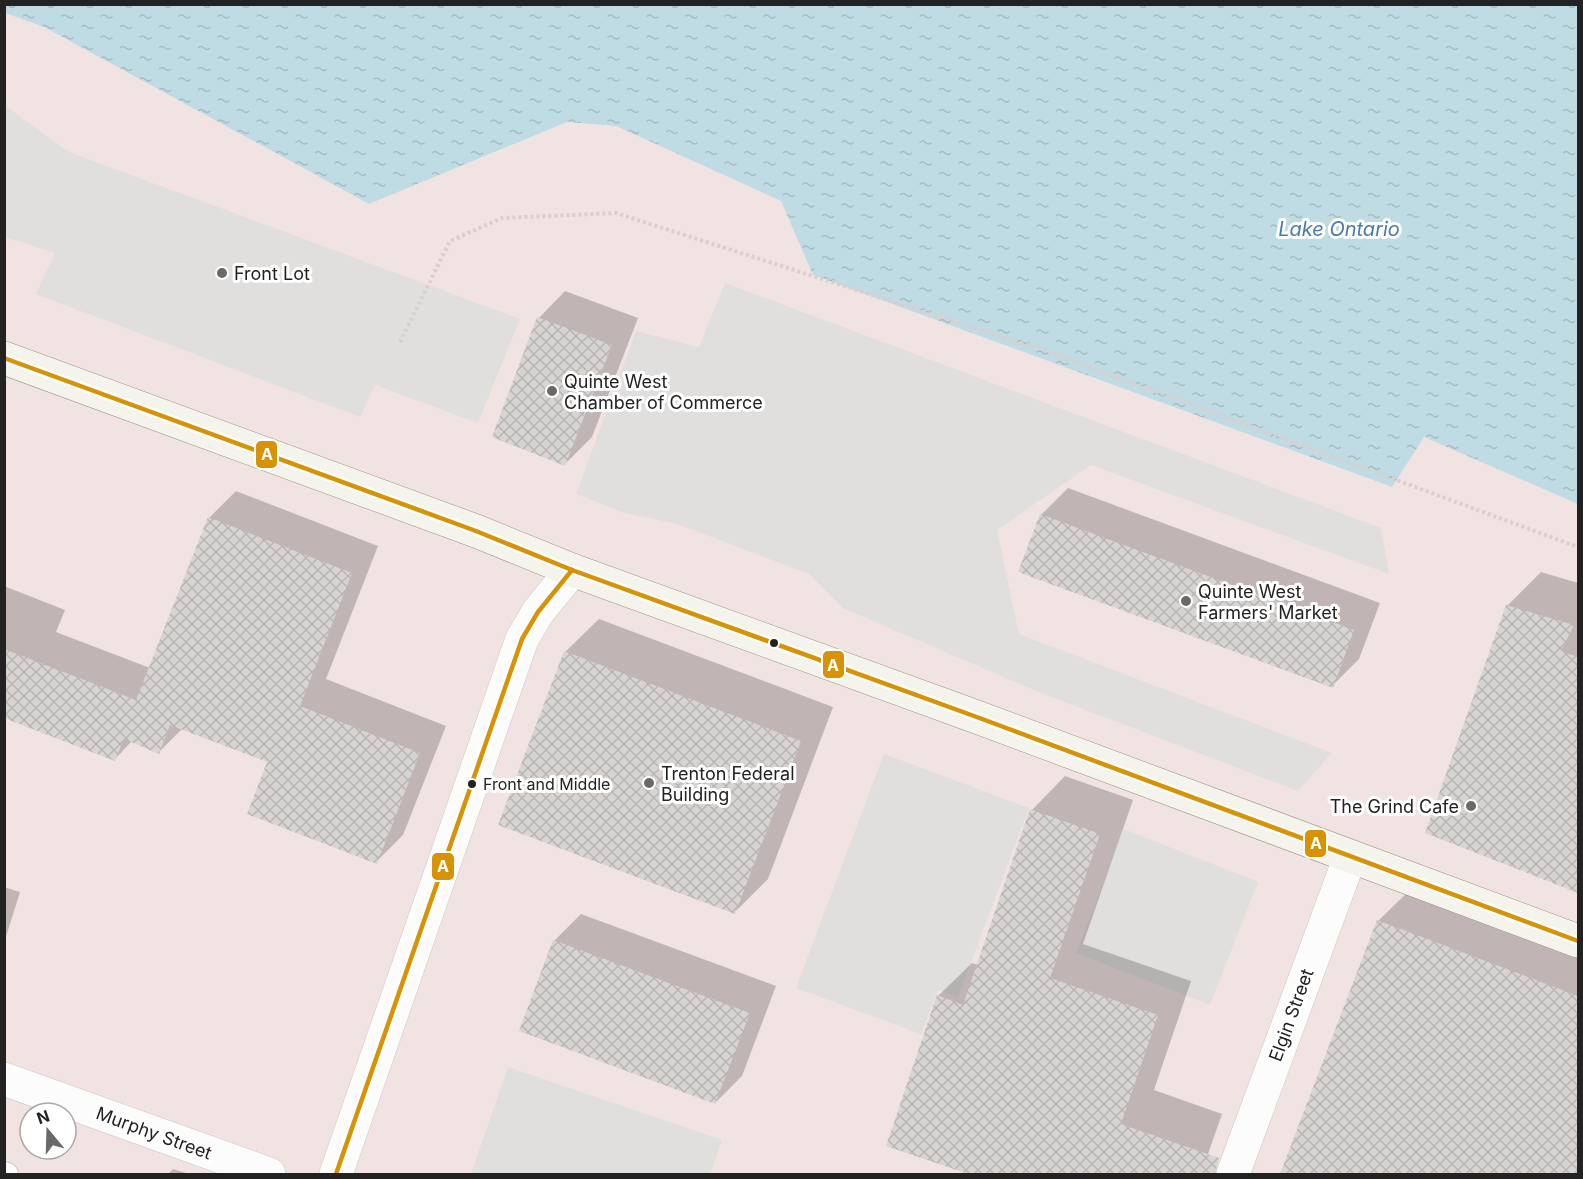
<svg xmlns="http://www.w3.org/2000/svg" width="1583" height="1179" viewBox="0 0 1583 1179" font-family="Inter,sans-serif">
<defs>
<pattern id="water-ripples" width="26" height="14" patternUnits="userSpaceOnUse" patternTransform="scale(1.5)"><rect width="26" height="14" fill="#bfdbe3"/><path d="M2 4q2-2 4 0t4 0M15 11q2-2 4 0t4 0" fill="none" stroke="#a4bcc2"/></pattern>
<pattern id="building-cross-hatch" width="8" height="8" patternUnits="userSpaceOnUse" patternTransform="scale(1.5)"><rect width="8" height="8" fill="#d7d4d2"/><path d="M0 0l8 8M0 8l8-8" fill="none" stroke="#b8b6b4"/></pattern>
</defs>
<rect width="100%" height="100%" fill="#f0eeeb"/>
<path fill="#f1e3e1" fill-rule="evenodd" d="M5,13L44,27L369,204L567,122L616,126L781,201L814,275L1391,487L1424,436L1578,504V1174H5ZM30,1113H66V1149H30Z"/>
<g fill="#e0dfde">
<path d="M4,105L69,152L520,319L478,423L375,385L360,417L36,294L55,253L5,237Z"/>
<path d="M725,283L1381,528L1389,574L1091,465L997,530L1019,634L1332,753L1298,791L1036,691L843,608L809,574L677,524L621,512L576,494L636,331L699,347Z"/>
<path d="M884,754L1029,808L958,997L938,990L921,1034L796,988Z"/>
<path d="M1124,829L1258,882L1210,1005L1076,953Z"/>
<path d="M508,1067L722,1140L710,1174H471Z"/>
</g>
<path fill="url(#water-ripples)" d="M5,4L1578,5V504L1424,437L1392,487L813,275L781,201L616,126L567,122L369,204L44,27L5,13Z"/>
<g fill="#0003">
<path d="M565,291L638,318L592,437L565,464L539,318Z"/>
<path d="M1068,488L1380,603L1359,659L1332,686L1041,515Z"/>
<path d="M236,491L378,546L326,679L446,726L403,835L376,862L269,761L183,728L159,752L132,741L115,759L4,717V586L65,610L56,632L150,668L209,518Z"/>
<path d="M1541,572L1578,583V891L1426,832L1507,606Z"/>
<path d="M599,619L833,707L768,879L735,912L565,652Z"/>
<path d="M1065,776L1133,800L1083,944L1191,981L1154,1090L1222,1114L1201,1174H973L888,1145L938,996L972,963L978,965L1032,810Z"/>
<path d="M4,887L20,892L4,943Z"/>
<path d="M1412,888L1578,950V1174H1282L1378,921Z"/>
<path d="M581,914L776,986L742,1076L715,1103L554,941Z"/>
<path d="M173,1169L189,1174H168Z"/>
</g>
<g fill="url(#building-cross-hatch)">
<path d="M537,317L612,345L565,466L492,437Z"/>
<path d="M1040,514L1354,630L1333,688L1018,572Z"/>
<path d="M208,517L352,573L300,706L420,753L377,864L247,814L267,762L170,725L159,754L124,739L115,761L4,718V649L136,700Z"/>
<path d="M1506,605L1574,625L1561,651L1578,657V893L1425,833Z"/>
<path d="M564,651L801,741L735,914L498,825Z"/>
<path d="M1030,809L1100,834L1050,978L1158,1015L1121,1124L1219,1158L1215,1174H968L886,1146L937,995L963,1005Z"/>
<path d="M1377,920L1578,996V1174H1280Z"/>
<path d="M553,940L750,1013L715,1104L519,1031Z"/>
</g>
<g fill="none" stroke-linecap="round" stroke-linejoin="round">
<g stroke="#c9c8c7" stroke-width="24">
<path id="lane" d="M4,1173L7,1174"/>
</g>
<g stroke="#c9c8c7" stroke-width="34">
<g id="street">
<path d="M4,1079L269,1174"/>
<path d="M336,1174L522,639L538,612L572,570"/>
<path d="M1233,1174L1350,857"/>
</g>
</g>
<g stroke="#999a82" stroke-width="34">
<path id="secondary" d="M4,358L476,531L572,570L974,716L1578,941"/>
</g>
<path stroke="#dccecd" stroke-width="4" stroke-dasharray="3 3" stroke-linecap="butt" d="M400,342L450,241L502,218L616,213L1041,349L1578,547"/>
<use href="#lane" stroke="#fdfcfc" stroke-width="22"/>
<use href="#street" stroke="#fdfcfc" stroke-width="33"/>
<use href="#secondary" stroke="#f4f4ed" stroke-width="33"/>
<g stroke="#fff" stroke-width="9">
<g id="bus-1">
<path d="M4,358L476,531L572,570L974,716L1578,941"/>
<path d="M336,1174L522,639L538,612L572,570"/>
</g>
</g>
<use href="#bus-1" stroke="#d79205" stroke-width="4.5"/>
</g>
<g fill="#6a6968" stroke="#fff" stroke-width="2">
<circle cx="222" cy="273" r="6"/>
<circle cx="552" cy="391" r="6"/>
<circle cx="1186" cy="601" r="6"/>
<circle cx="649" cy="783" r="6"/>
<circle cx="1471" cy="806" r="6"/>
</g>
<g fill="#222" stroke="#fff" stroke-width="2">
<circle cx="774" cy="643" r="5"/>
<circle cx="472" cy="784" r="5"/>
</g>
<g text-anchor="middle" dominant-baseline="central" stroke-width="6" stroke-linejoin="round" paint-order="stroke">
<g font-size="16" fill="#222" stroke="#fff" text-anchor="start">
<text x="483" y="784">Front and Middle</text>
</g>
<g font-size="18" fill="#222" stroke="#fff" text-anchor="start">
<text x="234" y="273">Front Lot</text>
<text x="564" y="381">Quinte West<tspan x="564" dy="21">Chamber of Commerce</tspan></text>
<text x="1198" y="591">Quinte West<tspan x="1198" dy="21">Farmers' Market</tspan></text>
<text x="661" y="773">Trenton Federal<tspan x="661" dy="21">Building</tspan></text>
<text x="1459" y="806" text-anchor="end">The Grind Cafe</text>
</g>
<g font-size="18" fill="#222" stroke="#fff">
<text transform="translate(1291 1015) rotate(-70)">Elgin Street</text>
<text transform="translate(154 1133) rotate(20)">Murphy Street</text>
</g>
<g font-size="20" font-style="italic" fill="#4a7aab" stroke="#fff">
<text x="1339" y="229">Lake Ontario</text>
</g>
</g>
<g stroke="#fff" stroke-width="2">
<rect x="255" y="440" width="23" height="29" rx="6" fill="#d79205"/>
<rect x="822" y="650" width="23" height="29" rx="6" fill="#d79205"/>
<rect x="1304" y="829" width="23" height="29" rx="6" fill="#d79205"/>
<rect x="431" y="852" width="24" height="29" rx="6" fill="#d79205"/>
</g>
<g font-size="16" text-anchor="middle" font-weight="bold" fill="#fff">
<text x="267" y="460">A</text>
<text x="833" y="671">A</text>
<text x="1316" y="849">A</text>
<text x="443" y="872">A</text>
</g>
<rect width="1583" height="1179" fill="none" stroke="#222222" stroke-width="12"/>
<g transform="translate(48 1131) rotate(341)"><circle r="28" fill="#ffffff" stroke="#a7a7a7" stroke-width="1.5"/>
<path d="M0-4.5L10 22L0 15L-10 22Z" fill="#6a6968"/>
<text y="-9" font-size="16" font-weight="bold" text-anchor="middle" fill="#222222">N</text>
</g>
</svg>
